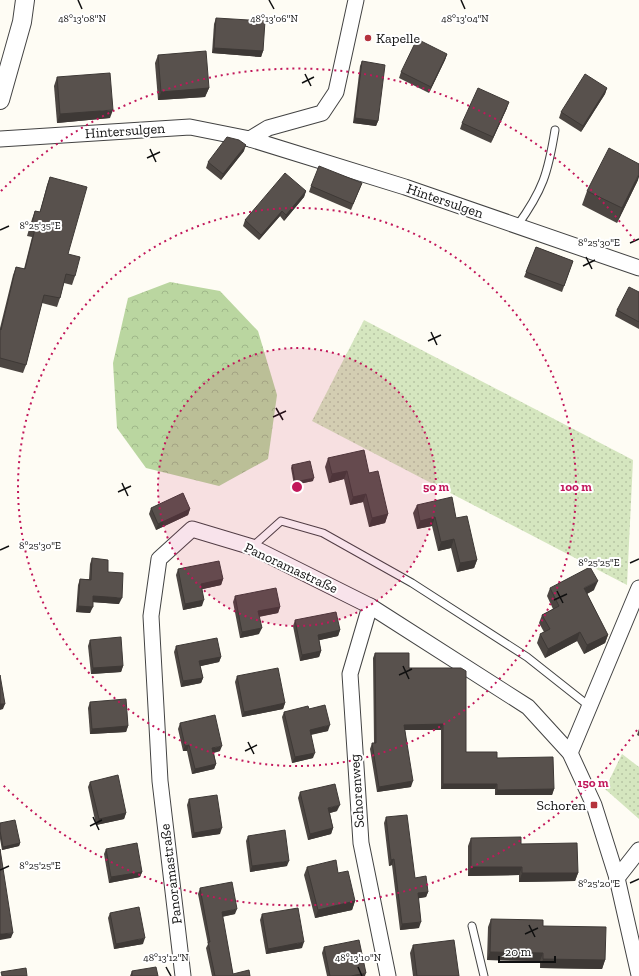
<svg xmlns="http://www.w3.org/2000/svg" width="639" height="976" viewBox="0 0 639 976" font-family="'Zilla Slab',serif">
<defs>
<pattern id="green-dots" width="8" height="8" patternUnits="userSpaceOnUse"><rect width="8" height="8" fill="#d5e6bf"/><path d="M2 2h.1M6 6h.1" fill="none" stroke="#b6c4a3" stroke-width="1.8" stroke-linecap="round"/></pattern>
<pattern id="forest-crowns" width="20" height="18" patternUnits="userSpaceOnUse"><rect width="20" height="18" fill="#bad6a0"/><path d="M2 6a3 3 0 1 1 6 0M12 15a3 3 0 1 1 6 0" fill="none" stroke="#9fb789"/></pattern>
</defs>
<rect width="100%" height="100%" fill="#fefcf4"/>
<g fill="url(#green-dots)">
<path d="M364,320L633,460L627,585L312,421Z"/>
<path d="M622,754L639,767V819L605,789Z"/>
</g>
<path fill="url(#forest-crowns)" d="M170,282L220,291L258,331L277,395L268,459L219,486L146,468L117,428L113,363L128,298Z"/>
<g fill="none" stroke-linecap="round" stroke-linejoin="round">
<g stroke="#434343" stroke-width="9">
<g id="service">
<path d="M517,226C543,190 548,173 555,130"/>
<path d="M252,547L281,521L323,533L412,583L527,657L589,706"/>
<path d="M472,926L484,976"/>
</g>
</g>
<g stroke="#434343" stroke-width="17">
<g id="minor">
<path d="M0,139L190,127L250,139L405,187L639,268"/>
<path d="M250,139L268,128L322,113L336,92L356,0"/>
<path d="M370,606L350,674L361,843L388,976"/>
<path d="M570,753L639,588"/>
<path d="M617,878L639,850"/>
<path d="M183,976L160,781L151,616L159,559L192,529L252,547L370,606L528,707L570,753L594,805L617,878L639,975"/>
</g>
</g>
<g stroke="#434343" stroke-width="20">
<path id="tertiary" d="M0,100L22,22L25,0"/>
</g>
<use href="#service" stroke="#fff" stroke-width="7"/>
<use href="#minor" stroke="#fff" stroke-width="15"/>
<use href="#tertiary" stroke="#fff" stroke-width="18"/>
</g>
<g fill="#4c4642">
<path d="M216,18L263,51L261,57L212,53L214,24Z"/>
<path d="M447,54L445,60L429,93L399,78L401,72Z"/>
<path d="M158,55L209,88L205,97L158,100L155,63Z"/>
<path d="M362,61L378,121L376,126L353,123L360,66Z"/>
<path d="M57,77L110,118L57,123L54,86Z"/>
<path d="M607,88L605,94L581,132L559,118L561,112Z"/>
<path d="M507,108L491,143L460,129L462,123Z"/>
<path d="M244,151L221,180L206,168L208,162Z"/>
<path d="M50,177L68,254L75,276L72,285L64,283L60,298L57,307L42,303L26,365L23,373L0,367V328L13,275L16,267L24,269L32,237L27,236L32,219L35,211L40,212L47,185Z"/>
<path d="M638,180L617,223L582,205L587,191Z"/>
<path d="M362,183L351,210L309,192L311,186Z"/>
<path d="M306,191L304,197L284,221L280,216L259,240L243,226L245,220Z"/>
<path d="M536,247L573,261L562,292L524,277Z"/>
<path d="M639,292V329L615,316L617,310Z"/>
<path d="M328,458L369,473L388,514L385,523L369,527L363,502L350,505L344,479L329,483L325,467Z"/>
<path d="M292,465L313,481L294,485L291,468Z"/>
<path d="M417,505L456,518L477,560L474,568L457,572L451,548L438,551L432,526L417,529L413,513Z"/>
<path d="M151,508L190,509L188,515L156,530L149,514Z"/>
<path d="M92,558L108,572L119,604L93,602L90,613L76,612L78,585L80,579H89L90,564Z"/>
<path d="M178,569L223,579L221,585L202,589V606L183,610L176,575Z"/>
<path d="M550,588L594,590L587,594L608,635L605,643L584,654L577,641L545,658L537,643L540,634L544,632L539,623L542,615L553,609L547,596Z"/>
<path d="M235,596L280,607L278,613L259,617V634L240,638L233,602Z"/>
<path d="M295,620L340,630L338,636L319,640L321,651L319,657L300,661L293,626Z"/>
<path d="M90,640L123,666L121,672L91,674L88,646Z"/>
<path d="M176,646L221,657L219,662L200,666L203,678L201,683L181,687L174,652Z"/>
<path d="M375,653L409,668L466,752L497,758L554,789L552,795H495V789H441V730H405L411,787L377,792L370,749L372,743H374L373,658Z"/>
<path d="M237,676L285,703L283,709L242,717L235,682Z"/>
<path d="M90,702L128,726L126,732L90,734L88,708Z"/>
<path d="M309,709L328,731L311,735L313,758L292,763L282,717L284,712Z"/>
<path d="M180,723L220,751L214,753L216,764L214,769L192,774L187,751H183L178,729Z"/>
<path d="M639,729V736L637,735Z"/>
<path d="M90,782L126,813L124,819L96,825L88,787Z"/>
<path d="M300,792L337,811L330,813L333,828L331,834L308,840L298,798Z"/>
<path d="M189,799L220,834L192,838L187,805Z"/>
<path d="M386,817L415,878L428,892L426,897L418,898L419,928L400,930L392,865L389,866L384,823Z"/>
<path d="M0,823L20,843L19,846L2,850L0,839Z"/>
<path d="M248,836L287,866L250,872L246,841Z"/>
<path d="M471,838L521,844L578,873L575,881L519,882V875L468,876V846Z"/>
<path d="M106,849L142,872L140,877L109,883L104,854Z"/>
<path d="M307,867L338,873L355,901L352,910L315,918L304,875Z"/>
<path d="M200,888L235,914L222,917L233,974L250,976H212L206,948L208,944L198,894Z"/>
<path d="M110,913L143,944L114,949L108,918Z"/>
<path d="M262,914L302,948L266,954L260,920Z"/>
<path d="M491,919L543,926L605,960L602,969L540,968V961L487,960L488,927Z"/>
<path d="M413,945L459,976H413L410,953Z"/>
<path d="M324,947L365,976H327L322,953Z"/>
<path d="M132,971L158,976H130Z"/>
</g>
<g fill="#3e3936">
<path d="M214,48L263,51L261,57L212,53Z"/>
<path d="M447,54L445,60L429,93L431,87Z"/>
<path d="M209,88L205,97L158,100L161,92Z"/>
<path d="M607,88L605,94L581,132L583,126Z"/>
<path d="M509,102L507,108L491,143L493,137Z"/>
<path d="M113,110L110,118L57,123L60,114Z"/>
<path d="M355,118L378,121L376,126L353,123Z"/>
<path d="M246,145L244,151L221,180L223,174Z"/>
<path d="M639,174V177L638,180L617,223L622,208Z"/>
<path d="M306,191L304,197L284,221L286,215Z"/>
<path d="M282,211L280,216L259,240L261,235Z"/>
<path d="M347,471L344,479L329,483L332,474Z"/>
<path d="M314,478L313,481L294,485L295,482Z"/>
<path d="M366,494L363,502L350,505L353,497Z"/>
<path d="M190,509L188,515L156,530L158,524Z"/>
<path d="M388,514L385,523L369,527L372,518Z"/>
<path d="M435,517L432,526L417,529L420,521Z"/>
<path d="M454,539L451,548L438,551L441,542Z"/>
<path d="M477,560L474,568L457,572L460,563Z"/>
<path d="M223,579L221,585L199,590L201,584Z"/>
<path d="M598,581L594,590L581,597L584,588Z"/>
<path d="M93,596L122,598L119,604L91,602Z"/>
<path d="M204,600L202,606L183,610L185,604Z"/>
<path d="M78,606L93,607L90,613L76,612Z"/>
<path d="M280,607L278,613L256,617L258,611Z"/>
<path d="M262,628L259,634L240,638L242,632Z"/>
<path d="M340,630L338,636L316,641L318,635Z"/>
<path d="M580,632L577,641L545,658L548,649Z"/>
<path d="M608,635L605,643L584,654L587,645Z"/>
<path d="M321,651L319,657L300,661L302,655Z"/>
<path d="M221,657L219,662L197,667L199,661Z"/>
<path d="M123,666L121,672L91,674L93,668Z"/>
<path d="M203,678L201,683L181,687L183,681Z"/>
<path d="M285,703L283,709L242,717L244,712Z"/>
<path d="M0,704H5L3,709L0,710Z"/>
<path d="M443,724L441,730H402L404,725Z"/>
<path d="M330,725L328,731L308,735L310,730Z"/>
<path d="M128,726L126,732L90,734L92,729Z"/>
<path d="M189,745L187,751H183L185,746Z"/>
<path d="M222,746L220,751L210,753L212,748Z"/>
<path d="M315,753L313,758L292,763L295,757Z"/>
<path d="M216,764L214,769L192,774L195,769Z"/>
<path d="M413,781L411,787L377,792L379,787Z"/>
<path d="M443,784H497L495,789H441Z"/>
<path d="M554,789L552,795H495L497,790Z"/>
<path d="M340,805L337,811L326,814L328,808Z"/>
<path d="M126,813L124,819L96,825L99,819Z"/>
<path d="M222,828L220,834L192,838L194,833Z"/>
<path d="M333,828L331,834L308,840L310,834Z"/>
<path d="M20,843L19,846L2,850L3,847Z"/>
<path d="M394,859L392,865L389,866L391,860Z"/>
<path d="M289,861L287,866L250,872L252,866Z"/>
<path d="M471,867H522L519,875L468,876Z"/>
<path d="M142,872L140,877L109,883L111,877Z"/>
<path d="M522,873H578L575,881L519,882Z"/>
<path d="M428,892L426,897L415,899L418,893Z"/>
<path d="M355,901L352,910L315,918L318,910Z"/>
<path d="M237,909L235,914L220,917L222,912Z"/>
<path d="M421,922L419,928L400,930L402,924Z"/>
<path d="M13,933L11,938L0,940V934Z"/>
<path d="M145,938L143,944L114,949L116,944Z"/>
<path d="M304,942L302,948L266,954L268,949Z"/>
<path d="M490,952L543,953L540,961L487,960Z"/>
<path d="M543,959L605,960L602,969L540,968Z"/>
<path d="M366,973L365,976H351Z"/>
</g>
<g fill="#58514d" stroke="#3e3936">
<path d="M216,18L265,21L263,51L214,48Z"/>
<path d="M417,39L447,54L431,87L401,72Z"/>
<path d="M206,51L209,88L161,92L158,55Z"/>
<path d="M362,61L385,65L378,121L355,118Z"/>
<path d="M110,73L113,110L60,114L57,77Z"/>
<path d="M585,74L607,88L583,126L561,112Z"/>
<path d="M478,88L509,102L493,137L462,123Z"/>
<path d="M227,137L239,140L246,145L223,174L208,162Z"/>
<path d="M609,148L639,164V174L622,208L587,191Z"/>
<path d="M319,166L362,183L353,204L311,186Z"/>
<path d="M285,173L306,191L286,215L282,211L261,235L245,220Z"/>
<path d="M50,177L87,187L68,254L80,257L75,276L66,274L60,298L44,295L26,365L0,358V329L1,330L16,267L25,269L35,229L31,227L35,211L40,212Z"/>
<path d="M536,247L573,261L564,286L526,272Z"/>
<path d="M629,287L639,292V322L617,310Z"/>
<path d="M364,450L369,473L378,471L388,514L372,518L366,494L353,497L347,471L332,474L328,458Z"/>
<path d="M310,461L314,478L295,482L292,465Z"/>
<path d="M183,493L190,509L158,524L151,508Z"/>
<path d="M452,497L456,518L467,516L477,560L460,563L454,539L441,542L435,517L420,521L417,505Z"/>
<path d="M92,558L108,560V572L123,573L122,598L93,596V607L78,606L80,579L91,580Z"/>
<path d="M219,561L223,579L201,584L204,600L185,604L178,569Z"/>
<path d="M590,567L598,581L584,588L608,635L587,645L580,632L548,649L540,634L550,629L542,615L559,606L550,588Z"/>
<path d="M276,588L280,607L258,611L262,628L242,632L235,596Z"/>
<path d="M336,612L340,630L318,635L321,651L302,655L295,620Z"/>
<path d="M121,637L123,666L93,668L90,640Z"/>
<path d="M217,638L221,657L199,661L203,678L183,681L176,646Z"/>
<path d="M375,653H409V668H461L466,671V752H497V758L553,757L554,789L497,790V784H443V724L404,725L413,781L379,787L372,743H376Z"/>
<path d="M278,668L285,703L244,712L237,676Z"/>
<path d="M0,675L5,704H0Z"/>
<path d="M126,699L128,726L92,729L90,702Z"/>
<path d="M325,705L330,725L310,730L315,753L295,757L284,712L308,706L309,709Z"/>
<path d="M215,715L222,746L212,748L216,764L195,769L189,745L185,746L180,723Z"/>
<path d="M118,775L126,813L99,819L90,782Z"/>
<path d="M335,784L340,805L328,808L333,828L310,834L300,792Z"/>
<path d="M217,795L222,828L194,833L189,799Z"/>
<path d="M407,815L415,878L426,876L428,892L418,893L421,922L402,924L394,859L391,860L386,817Z"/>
<path d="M15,820L20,843L3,847L0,831V823Z"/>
<path d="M285,830L289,861L252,866L248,836Z"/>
<path d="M521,837V844L577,843L578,873H522V867H471V838Z"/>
<path d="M137,843L142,872L111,877L106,849Z"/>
<path d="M0,849L13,933L0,934Z"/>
<path d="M336,860L338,873L348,871L355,901L318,910L307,867Z"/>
<path d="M232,882L237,909L222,912L233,974L249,970L250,976H215L208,942H210L200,888Z"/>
<path d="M139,907L145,938L116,944L110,913Z"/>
<path d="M298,908L304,942L268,949L262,914Z"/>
<path d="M491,919L543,920V926L606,927L605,960L543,959V953L490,952Z"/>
<path d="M359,940L366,973L351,976H330L324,947Z"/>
<path d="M454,940L459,976H417L413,945Z"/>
<path d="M156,967L158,976H132V971Z"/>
<path d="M26,968L27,976H2L1,972Z"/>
</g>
<path fill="none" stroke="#101010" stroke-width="1.5" d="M78,0L82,9M269,0L274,9M461,0L465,9M305,74L311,86M302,83L314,77M150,149L156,162M147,158L160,152M0,230L9,226M630,243L639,239M586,257L592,269M583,266L595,260M431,332L437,345M428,341L441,335M276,408L283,420M273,417L286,411M122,483L128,496M118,492L131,486M0,550L9,546M630,563L639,559M557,591L563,603M554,600L567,594M403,666L409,679M399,675L412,669M248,742L254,754M245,751L257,745M93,817L99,830M90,826L102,820M0,870L9,866M630,883L639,879M529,925L535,937M525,934L538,928M166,967L171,976M358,967L362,976"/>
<circle cx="297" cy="487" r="139" fill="#c2185b" fill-opacity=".12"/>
<g fill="none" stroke="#c2185b" stroke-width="2" stroke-dasharray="2 4">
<circle cx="297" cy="487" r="139"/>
<circle cx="297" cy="487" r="279"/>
<path d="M637 730A418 418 0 0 1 1 783M1 191A418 418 0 0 1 637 244"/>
</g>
<g fill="#b5333d" stroke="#fff" stroke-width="1.5">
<circle cx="368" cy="38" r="4"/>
<rect x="590" y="801" width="8" height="8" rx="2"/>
</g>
<g text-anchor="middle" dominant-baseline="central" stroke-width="4" stroke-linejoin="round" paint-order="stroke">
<g font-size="14" fill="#101010" stroke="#fff" text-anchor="start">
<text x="376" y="38">Kapelle</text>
<text x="586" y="805" text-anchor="end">Schoren</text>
</g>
<g font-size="14" fill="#101010" stroke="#fff">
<text transform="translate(125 131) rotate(-4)">Hintersulgen</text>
<text transform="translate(445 201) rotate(19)">Hintersulgen</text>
<text transform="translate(291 568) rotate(25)">Panoramastraße</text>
<text transform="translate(357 791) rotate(-94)">Schorenweg</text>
<text transform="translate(171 874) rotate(-97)">Panoramastraße</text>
</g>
</g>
<g font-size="10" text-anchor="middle" fill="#101010" stroke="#fff" stroke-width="4" stroke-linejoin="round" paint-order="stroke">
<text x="82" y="22">48°13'08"N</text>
<text x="274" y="22">48°13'06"N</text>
<text x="465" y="22">48°13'04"N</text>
<text x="40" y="229">8°25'35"E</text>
<text x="599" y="246">8°25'30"E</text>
<text x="40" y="549">8°25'30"E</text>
<text x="599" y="566">8°25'25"E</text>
<text x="40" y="869">8°25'25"E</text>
<text x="599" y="887">8°25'20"E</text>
<text x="166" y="961">48°13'12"N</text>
<text x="358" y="961">48°13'10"N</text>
</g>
<circle cx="297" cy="487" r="6" fill="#c2185b" stroke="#fff" stroke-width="2"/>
<g font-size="12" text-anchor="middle" font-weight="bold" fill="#c2185b" stroke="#fff" stroke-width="4" stroke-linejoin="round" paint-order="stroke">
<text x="436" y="491">50 m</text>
<text x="576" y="491">100 m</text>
<text x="593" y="787">150 m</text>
</g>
<path d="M499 956v6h56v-6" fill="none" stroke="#101010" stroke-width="2"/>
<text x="505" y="956" font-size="12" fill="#101010" stroke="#ffffff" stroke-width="3" paint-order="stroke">20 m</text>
</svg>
